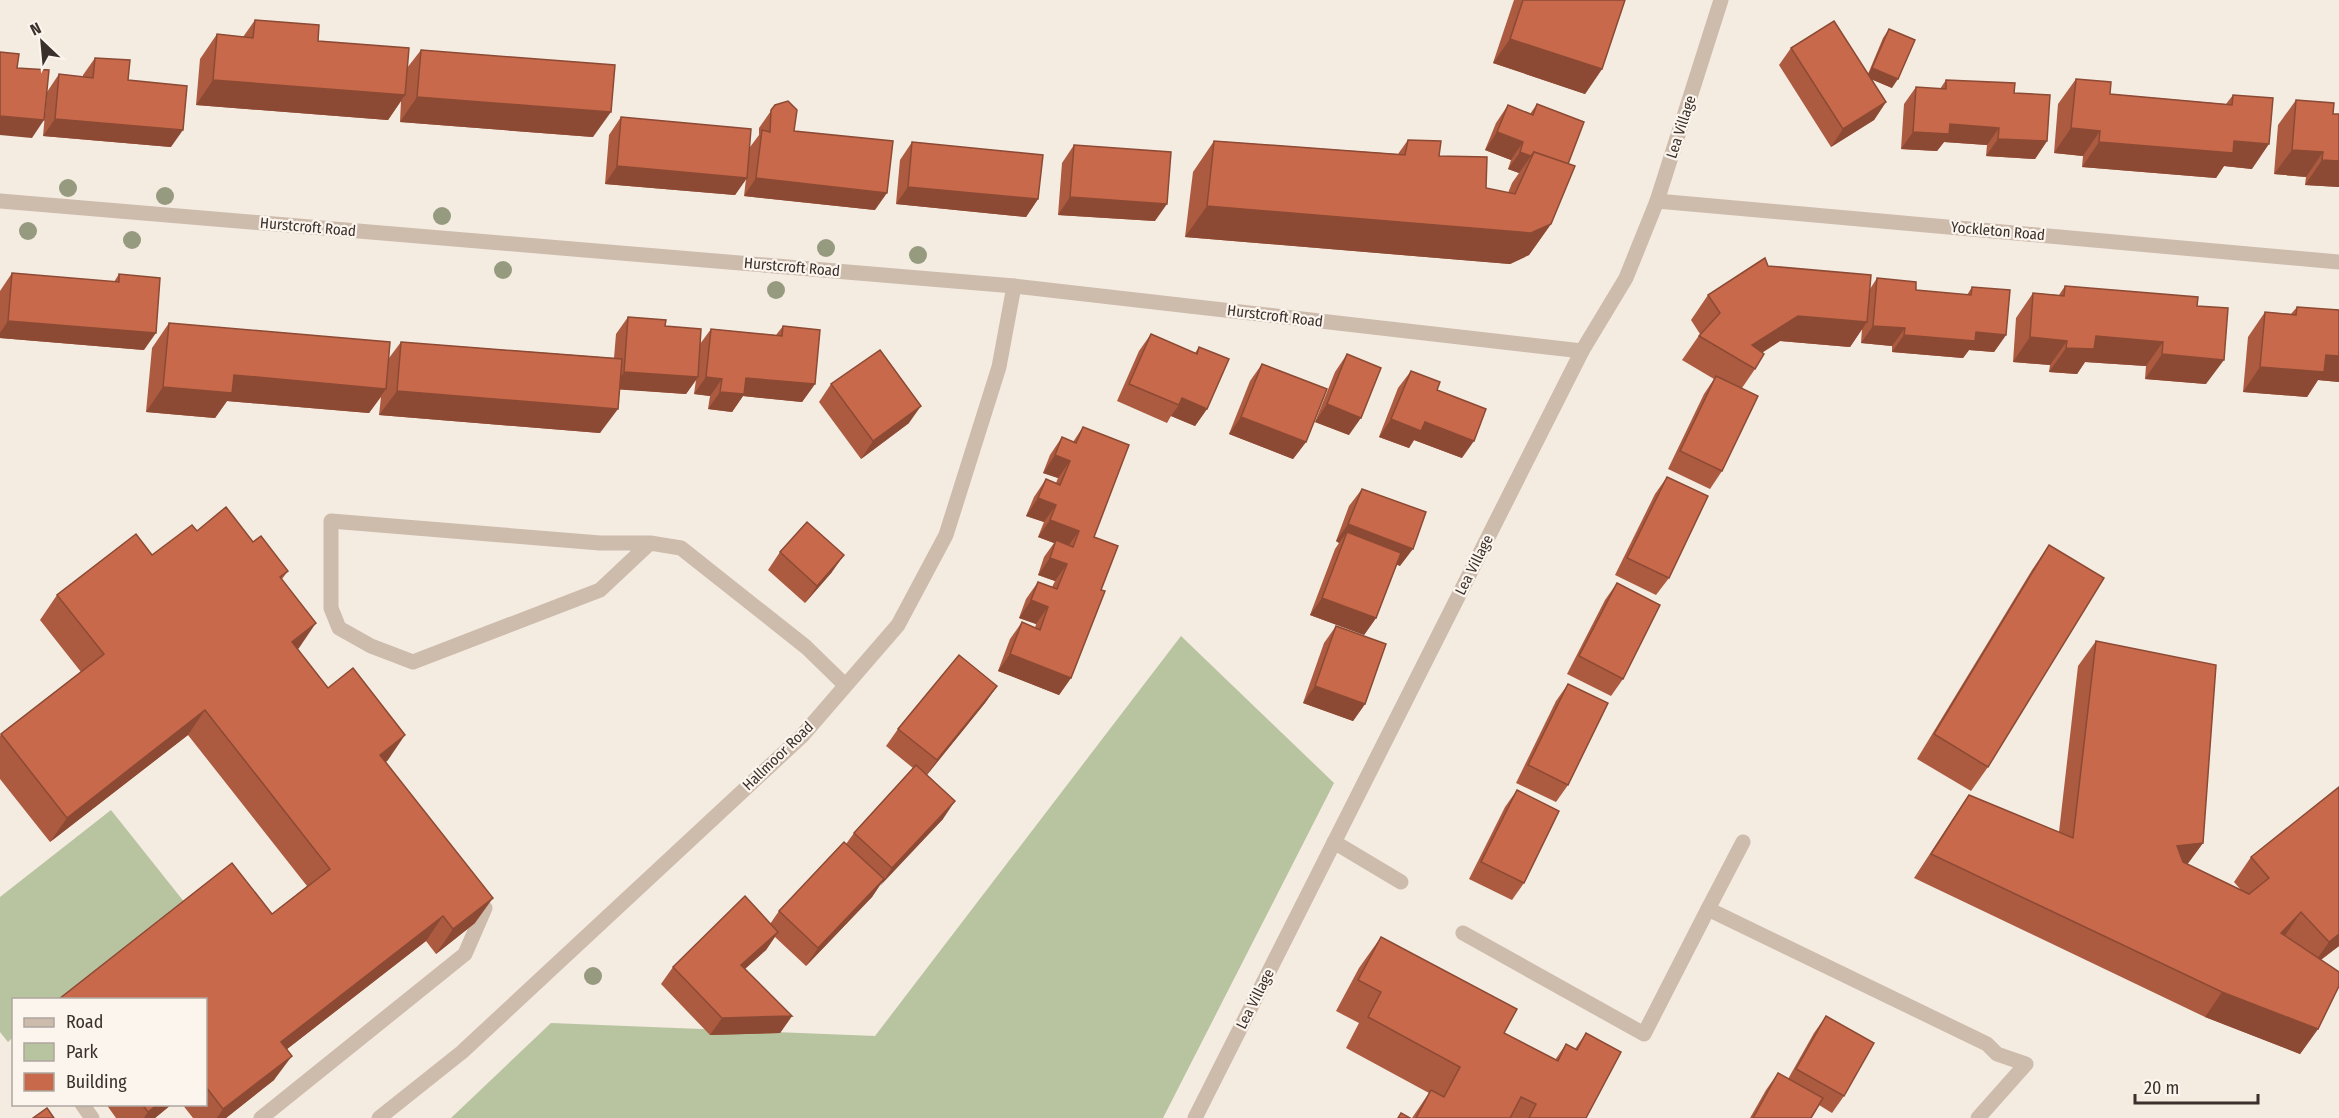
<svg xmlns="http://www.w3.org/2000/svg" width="2339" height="1118" viewBox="0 0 2339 1118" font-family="'Fira Sans Condensed',sans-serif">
<rect width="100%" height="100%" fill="#f4ebe1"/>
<g fill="#b8c4a0">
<path d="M1181,636L1334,783L1163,1118H451L551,1023L875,1036Z"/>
<path d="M111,810L185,903L62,999L14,1000L13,1037L8,1042L0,1032V897Z"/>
</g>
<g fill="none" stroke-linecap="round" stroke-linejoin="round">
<g stroke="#cdbbac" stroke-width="15">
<path d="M650,543L600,590L413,662L371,646L339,628L331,608V521L600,543H650L681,548L806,647L845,685"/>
<path d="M1334,842L1401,882"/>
<path d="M1743,842L1708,909L1987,1044L1997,1054L2026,1064L1978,1118"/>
<path d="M1463,933L1644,1034L1708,909"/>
<path d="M82,1104L92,1118"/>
<path d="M261,1118L465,954L485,908"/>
</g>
<g stroke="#cdbbac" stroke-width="15">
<path d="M0,201L1014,286L1582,351"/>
<path d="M1657,201L2339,262"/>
<path d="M379,1118L462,1052L802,736L898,625L946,535L999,367L1014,286"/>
<path d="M1195,1118L1582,351L1626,278L1657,201L1721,0"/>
</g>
</g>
<g fill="#969b7f">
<circle cx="68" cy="188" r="9"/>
<circle cx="165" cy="196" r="9"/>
<circle cx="442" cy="216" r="9"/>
<circle cx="28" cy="231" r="9"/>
<circle cx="132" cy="240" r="9"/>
<circle cx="826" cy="248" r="9"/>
<circle cx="918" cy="255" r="9"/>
<circle cx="503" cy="270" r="9"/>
<circle cx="776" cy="290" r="9"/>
<circle cx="593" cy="976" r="9"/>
</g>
<g fill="#ac5a40">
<path d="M1514,0H1625L1602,69L1585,94L1493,63Z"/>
<path d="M255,20L318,41L407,68L421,50L593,137L400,122L401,101L388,120L196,105L200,59L217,34L243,37Z"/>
<path d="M1889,29L1892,88L1871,79L1886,102L1874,120L1831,147L1779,65L1791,48L1868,74L1883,38Z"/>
<path d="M95,58L128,80L171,147L43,136L47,92L59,74L83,77V75Z"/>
<path d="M2076,79L2110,94L2226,104L2233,95L2252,169L2224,166L2216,178L2082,167L2083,156L2054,153L2058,104Z"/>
<path d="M1946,80L2014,93L2047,141L2035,159L1986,156L1987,145L1944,142L1937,151L1901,149L1904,104L1916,87L1940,89Z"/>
<path d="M2296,100L2333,114H2339V187L2305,185L2306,177L2274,174L2278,125Z"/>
<path d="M1537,104L1568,164L1551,224L1529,255L1510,264L1185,237L1193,172L1214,141L1398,154L1408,140L1439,156L1486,188L1508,193L1512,183L1519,173L1508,169L1511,160L1485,150L1496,123L1508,105L1530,114Z"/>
<path d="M775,105L794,131L875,210L744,196L746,179L735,195L605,184L609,135L621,117L750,147L759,135V128Z"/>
<path d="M912,142L1038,199L1026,217L896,204L900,160Z"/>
<path d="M1074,145L1155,221L1058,215L1062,163Z"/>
<path d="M1768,266L1870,289L1877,278L1916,290L1967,295L1972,287L2006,335L1994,352L1969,350L1963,358L1892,352V346L1861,343L1862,329L1850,347L1780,341L1762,353L1755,369L1742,388L1722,471L1710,489L1668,469L1704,394L1714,379L1682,360L1700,334L1691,320L1708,295Z"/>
<path d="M12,273L114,282L119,274L144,350L0,338V291Z"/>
<path d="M2065,286L2197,306L2206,384L2145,379L2146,366L2085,362L2077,374L2049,372L2050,365L2013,362L2016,318L2033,293L2059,295Z"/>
<path d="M2297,307L2339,310V382L2318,380L2307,397L2243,392L2248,337L2265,312L2291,314Z"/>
<path d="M628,317L665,326L700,344L711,329L776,335L783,326L815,384L802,402L743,396L732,412L708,409L710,396L694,394L696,380L686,394L619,389L600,433L379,415L381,397L369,413L227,401L215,418L146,412L152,348L169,323L389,358L401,342L614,358L616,334Z"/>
<path d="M1151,334L1195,353L1199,347L1207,409L1195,426L1171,416L1167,423L1117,401L1139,351Z"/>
<path d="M1347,354L1349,435L1315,422L1335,372Z"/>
<path d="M1262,364L1306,442L1293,459L1229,434L1250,381Z"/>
<path d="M1411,371L1437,390L1462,458L1414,440L1409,448L1379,437L1398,388Z"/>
<path d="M831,384L909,423L861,459L819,402Z"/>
<path d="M1083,427L1094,537L1101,590L1071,678L1059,695L998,671L1010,639L1022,622L1035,628L1036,624L1019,618L1026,599L1038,582L1052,587L1055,581L1038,575L1044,557L1054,543L1038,537L1044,522L1026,516L1034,497L1046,479L1056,483L1058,478L1043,473L1050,455L1062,437L1073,442Z"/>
<path d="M1667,477L1669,578L1656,595L1615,575L1655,494Z"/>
<path d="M1362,489L1400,566L1397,564L1376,618L1364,635L1310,615L1335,549L1339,543L1336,541L1349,506Z"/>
<path d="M197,531L288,571L282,579L299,648L297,649L328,688L388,760L386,762L475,923L436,954L426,941L287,1049L274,1080L226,1118H193L182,1104H206V999H59L232,863L272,914L307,886L188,735L50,842L0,779V736L1,734L81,672L40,620L57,595L152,555Z"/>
<path d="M2049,545L1988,767L1971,791L1917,759L2032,570Z"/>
<path d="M780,552L832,572L805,603L768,570Z"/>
<path d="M1617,583L1623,679L1611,696L1567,674L1605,600Z"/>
<path d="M1336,626L1365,704L1353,721L1303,703L1324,643Z"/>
<path d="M2096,641L2203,843L2187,865L2241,890L2234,882L2251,857L2339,946L2321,960L2318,1029L2300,1054L2205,1017L1914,878L1952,820L1969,795L2059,832L2078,666Z"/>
<path d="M1568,684V785L1556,802L1516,783L1556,701Z"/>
<path d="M997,686L985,703L927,775L943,819L880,885L872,897L806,966L775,937L766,950L745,969L792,1016L780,1033L710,1035L661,984L673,967L770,924L779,911L846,844L854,833L913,768L886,746L898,729Z"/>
<path d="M1517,790L1524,883L1512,900L1469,879L1505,807Z"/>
<path d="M1381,937L1504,1033L1555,1060L1566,1044L1575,1049L1586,1033V1118H1412L1429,1093L1346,1048L1359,1023L1336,1011L1359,968Z"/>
<path d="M1826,1016L1844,1096L1832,1113L1819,1105L1811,1118H1750L1766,1090L1778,1073L1788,1079L1814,1033Z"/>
<path d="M106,1104H172L155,1118H116Z"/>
</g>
<g fill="#8c4a34">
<path d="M1510,39L1602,69L1585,94L1493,63Z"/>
<path d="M1872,68L1898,79L1892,88L1866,77Z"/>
<path d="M213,80L405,95L388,120L196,105Z"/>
<path d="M417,97L611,112L593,137L400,122Z"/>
<path d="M1886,102L1874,120L1831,147L1843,129Z"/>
<path d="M0,116L44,120L32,138L0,135Z"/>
<path d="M55,119L183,130L171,147L43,136Z"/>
<path d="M1950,124L1999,128L1987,145L1944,142L1937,151L1901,149L1913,132Z"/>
<path d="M2071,128L2100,131L2083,156L2054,153Z"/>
<path d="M1497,132L1523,142L1511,160L1485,150Z"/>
<path d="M1998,139L2047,141L2035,159L1986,156Z"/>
<path d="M2234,141L2269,144L2252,169L2224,166L2216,178L2082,167L2099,142Z"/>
<path d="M2292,150L2323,152L2306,177L2274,174Z"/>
<path d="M1520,152L1531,156L1519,173L1508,169Z"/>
<path d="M2322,160L2339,161V187L2305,185Z"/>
<path d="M617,166L747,178L735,195L605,184Z"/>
<path d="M756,178L887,193L875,210L744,196Z"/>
<path d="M908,187L1038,199L1026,217L896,204Z"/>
<path d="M1070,197L1167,204L1155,221L1058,215Z"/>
<path d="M1207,206L1551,224L1529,255L1510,264L1185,237Z"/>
<path d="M1798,316L1867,322L1850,347L1780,341L1745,363L1752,345Z"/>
<path d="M8,321L156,333L144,350L0,338V333Z"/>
<path d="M1873,326L1905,328L1892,346L1861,343Z"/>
<path d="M1976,332L2006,335L1994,352L1969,350L1963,358L1892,352L1904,335Z"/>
<path d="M2096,336L2163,342L2146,366L2085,362L2077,374L2049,372L2066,348Z"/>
<path d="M2030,337L2067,341L2050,365L2013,362Z"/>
<path d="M2162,354L2224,360L2206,384L2145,379Z"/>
<path d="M2326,355L2339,356V382L2318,380L2307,397L2243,392L2260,367Z"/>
<path d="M624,372L698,377L686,394L612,389Z"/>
<path d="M234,375L386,389L369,413L227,401L215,418L146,412L163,387Z"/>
<path d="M706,377L722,379L710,396L694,394Z"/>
<path d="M746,378L815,384L802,402L743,396L732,412L708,409L720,392Z"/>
<path d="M397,391L618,409L600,433L379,415Z"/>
<path d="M1182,398L1207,409L1195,426L1171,416L1179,405Z"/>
<path d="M1327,404L1361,418L1349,435L1315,422Z"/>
<path d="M921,406L909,423L861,459L873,441Z"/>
<path d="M1241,417L1306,442L1293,459L1229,434Z"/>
<path d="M1391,419L1425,422L1474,441L1462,458L1414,440L1409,448L1379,437Z"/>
<path d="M1055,455L1070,461L1058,478L1043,473Z"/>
<path d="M1038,498L1056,505L1044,522L1026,516Z"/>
<path d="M1050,520L1079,531L1067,548L1056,540L1054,543L1038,537Z"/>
<path d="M1348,524L1413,549L1400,566L1342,544L1347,532L1339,543L1336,541Z"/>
<path d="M844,555L832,572L805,603L817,586Z"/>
<path d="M1050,558L1067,564L1055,581L1038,575Z"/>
<path d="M1322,598L1376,618L1364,635L1310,615Z"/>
<path d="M1031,600L1048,607L1036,624L1019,618Z"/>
<path d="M316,623L299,648L274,667L292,642Z"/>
<path d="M1010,654L1071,678L1059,695L998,671Z"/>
<path d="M997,686L985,703L925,777L937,760Z"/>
<path d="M1315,686L1365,704L1353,721L1303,703Z"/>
<path d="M205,710L188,735L50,842L67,818Z"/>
<path d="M405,735L388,760L363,780L380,755Z"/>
<path d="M955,801L943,819L880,886L892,868Z"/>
<path d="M2203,843L2185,867L2159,871L2177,846Z"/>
<path d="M884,879L872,897L806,966L818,948Z"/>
<path d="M493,898L475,923L436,954L453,929Z"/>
<path d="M2301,912L2284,937L2281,933Z"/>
<path d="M443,916L426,941L264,1067L281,1042Z"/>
<path d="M778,932L766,950L729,983L741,965Z"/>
<path d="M2339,934V946L2312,966L2329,942Z"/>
<path d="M2222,992L2318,1029L2300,1054L2205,1017Z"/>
<path d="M792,1016L780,1033L710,1035L722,1018Z"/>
<path d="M292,1056L274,1080L226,1118H217L223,1109Z"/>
<path d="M158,1104H172L155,1118H144L148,1112Z"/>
</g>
<g fill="#c8694b" stroke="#8c4a34" stroke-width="1.5">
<path d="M1523,0H1625L1602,69L1510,39Z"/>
<path d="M255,20L319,25L318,41L409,48L405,95L213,80L217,34L253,38Z"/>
<path d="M1834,21L1886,102L1843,129L1791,48Z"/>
<path d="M1889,29L1915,40L1898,79L1872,68Z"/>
<path d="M421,50L615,65L611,112L417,97Z"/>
<path d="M0,52L19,54L17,68L49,70L44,120L0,116Z"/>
<path d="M95,58L130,60L128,80L187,86L183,130L55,119L59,74L93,78Z"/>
<path d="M2076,79L2111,82L2110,94L2232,105L2233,95L2273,98L2269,144L2234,141L2233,153L2099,142L2100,131L2071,128Z"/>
<path d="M1946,80L2015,83L2014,93L2050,95L2047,141L1998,139L1999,128L1950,124L1949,134L1913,132L1916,87L1946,89Z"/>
<path d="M2296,100L2334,103L2333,114H2339V161L2322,160L2323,152L2292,150Z"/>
<path d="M788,101L797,110L794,131L893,141L887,193L756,178L762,130L770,132L771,110L775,105Z"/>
<path d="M1537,104L1584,122L1568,164L1534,152L1531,156L1520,152L1523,142L1497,132L1508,105L1533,115Z"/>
<path d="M621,117L751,129L747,178L617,166Z"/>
<path d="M1408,140L1441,141L1439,156L1487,157L1486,188L1515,194L1534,152L1575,166L1551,224L1531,233L1207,206L1214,141L1405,155Z"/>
<path d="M912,142L1043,155L1038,199L908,187Z"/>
<path d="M1074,145L1171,152L1167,204L1070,197Z"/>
<path d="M1765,258L1768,266L1871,275L1867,322L1798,316L1752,345L1764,354L1755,369L1699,336L1720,313L1708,295Z"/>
<path d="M12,273L119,282V274L160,278L156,333L8,321Z"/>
<path d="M1877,278L1916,282V290L1971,295L1972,287L2010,290L2006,335L1976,332L1975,341L1904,335L1905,328L1873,326Z"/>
<path d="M2065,286L2198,297L2197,306L2228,308L2224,360L2162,354L2163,342L2096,336L2094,349L2066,348L2067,341L2030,337L2033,293L2064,296Z"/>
<path d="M2297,307L2339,310V356L2326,355L2324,372L2260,367L2265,312L2296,315Z"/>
<path d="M628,317L666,320L665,326L701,329L698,377L624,372Z"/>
<path d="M169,323L390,342L386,389L234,375L232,393L163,387Z"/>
<path d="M783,326L820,330L815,384L746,378L744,394L720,392L722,379L706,377L711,329L782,336Z"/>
<path d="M1151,334L1197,354L1199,347L1229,359L1207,409L1182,398L1179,405L1129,384Z"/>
<path d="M401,342L622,359L618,409L397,391Z"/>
<path d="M880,350L921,406L873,441L831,384Z"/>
<path d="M1347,354L1381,368L1361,418L1327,404Z"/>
<path d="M1262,364L1327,389L1306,442L1241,417Z"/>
<path d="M1411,371L1440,382L1437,390L1486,409L1474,441L1425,422L1421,431L1391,419Z"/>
<path d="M1716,376L1758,396L1722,471L1680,451Z"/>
<path d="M1083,427L1129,445L1094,537L1118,546L1101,590L1105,591L1071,678L1010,654L1022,622L1040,630L1048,607L1031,600L1038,582L1057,589L1067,564L1050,558L1056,540L1073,547L1079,531L1050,520L1056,505L1038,498L1046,479L1060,485L1070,461L1055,455L1062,437L1076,443Z"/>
<path d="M1667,477L1708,496L1669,578L1627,558Z"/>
<path d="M1362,489L1426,512L1413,549L1348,524Z"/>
<path d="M226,507L253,542L261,536L288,571L280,577L316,623L292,642L328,688L353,668L405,735L380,755L493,898L453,929L443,916L281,1042L292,1056L223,1109L206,1087V999H59L232,863L272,914L330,869L205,710L67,818L1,734L104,654L57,595L136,534L152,555L192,525L197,531Z"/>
<path d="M807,522L844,555L817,586L780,552Z"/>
<path d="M1347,532L1401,553L1376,618L1322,598Z"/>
<path d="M2049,545L2104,578L1988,767L1934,734Z"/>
<path d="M1617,583L1660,605L1623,679L1579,656Z"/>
<path d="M1336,626L1386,644L1365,704L1315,686Z"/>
<path d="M2096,641L2216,665L2203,843L2177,846L2183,862L2249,894L2269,878L2251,857L2339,787V934L2329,942L2301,912L2281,933L2339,972V986L2318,1029L2222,992L1931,854L1969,795L2073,838Z"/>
<path d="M959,655L997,686L937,760L898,729Z"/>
<path d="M1568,684L1608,703L1568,785L1528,765Z"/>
<path d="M916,765L955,801L892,868L854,833Z"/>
<path d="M1517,790L1559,811L1524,883L1481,862Z"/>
<path d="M844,842L884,879L818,948L779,911Z"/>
<path d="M745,896L778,932L741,965L792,1016L722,1018L673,967Z"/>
<path d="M1381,937L1517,1009L1504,1033L1558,1061L1566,1044L1577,1050L1586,1033L1621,1052L1586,1118H1529L1536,1104L1521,1097L1510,1118H1416L1431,1090L1444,1097L1460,1067L1368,1017L1381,992L1358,980Z"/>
<path d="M1826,1016L1874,1043L1844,1096L1796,1069Z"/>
<path d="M1778,1073L1823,1098L1811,1118H1753Z"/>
<path d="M142,1104H158L148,1112Z"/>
<path d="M47,1108L54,1118H33Z"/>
<path d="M1401,1113L1410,1118H1398Z"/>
</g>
<g text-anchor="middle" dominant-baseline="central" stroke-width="4.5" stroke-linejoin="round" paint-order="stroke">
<g font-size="15" fill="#3b302b" stroke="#fbf5ee">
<text transform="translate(1681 127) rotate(-72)">Lea Village</text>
<text transform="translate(308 227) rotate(5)">Hurstcroft Road</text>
<text transform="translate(1998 231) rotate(5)">Yockleton Road</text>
<text transform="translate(792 267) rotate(5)">Hurstcroft Road</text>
<text transform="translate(1275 316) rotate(7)">Hurstcroft Road</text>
<text transform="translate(1474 565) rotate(-63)">Lea Village</text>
<text transform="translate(778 756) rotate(-44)">Hallmoor Road</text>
<text transform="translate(1255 999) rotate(-63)">Lea Village</text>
</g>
</g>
<rect x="12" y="998" width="195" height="108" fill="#fbf5ee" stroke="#aea6a0" stroke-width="1.5"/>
<rect x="24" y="1018" width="30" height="9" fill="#cdbbac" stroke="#aea6a0" stroke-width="1.5"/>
<text x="66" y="1028" font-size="18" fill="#3b302b">Road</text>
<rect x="24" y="1043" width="30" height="18" fill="#b8c4a0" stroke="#aea6a0" stroke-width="1.5"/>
<text x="66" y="1058" font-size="18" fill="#3b302b">Park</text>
<rect x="24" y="1073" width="30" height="18" fill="#c8694b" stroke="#aea6a0" stroke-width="1.5"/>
<text x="66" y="1088" font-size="18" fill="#3b302b">Building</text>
<g transform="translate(42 42) rotate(334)" stroke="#fbf5ee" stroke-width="4.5" paint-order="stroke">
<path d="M0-4.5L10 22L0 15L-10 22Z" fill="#3b302b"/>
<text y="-9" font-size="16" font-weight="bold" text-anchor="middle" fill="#3b302b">N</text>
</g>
<path d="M2135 1094v9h123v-9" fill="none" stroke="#3b302b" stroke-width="3"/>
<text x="2144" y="1094" font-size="18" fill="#3b302b" stroke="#fbf5ee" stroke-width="4.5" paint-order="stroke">20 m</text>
</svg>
